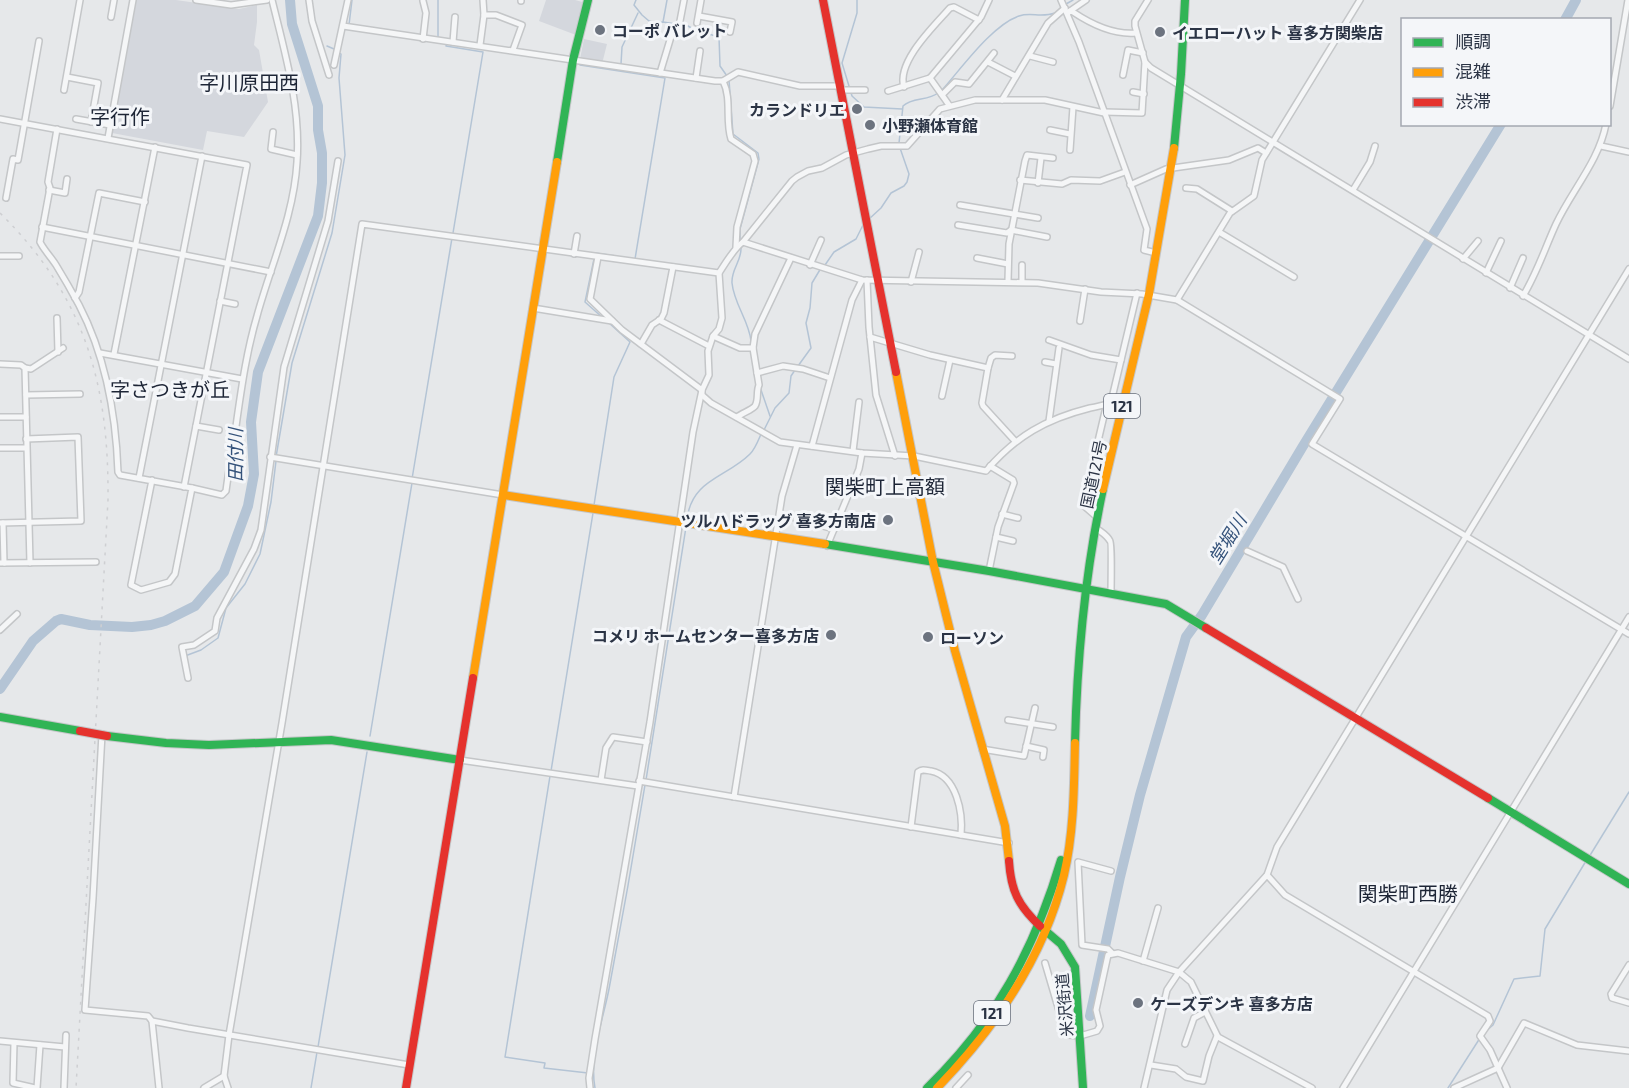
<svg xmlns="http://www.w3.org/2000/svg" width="1629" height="1088" viewBox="0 0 1629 1088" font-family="'Exo 2','Noto Sans JP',sans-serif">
<rect width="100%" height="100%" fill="#e6e8ea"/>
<g fill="#d4d7dd">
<path d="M136,0H176L239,9L257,5V22L254,45L259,50L268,102L244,137L207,131L203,150L112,133Z"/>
<path d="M546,0H575L586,3L576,35L539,21Z"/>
<path d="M584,39L607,44L602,64L580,59Z"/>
</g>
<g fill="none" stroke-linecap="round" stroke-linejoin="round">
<g stroke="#b4c4d5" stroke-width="1.5">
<path d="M438,0V38"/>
<path d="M636,0L634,5L642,15L649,21L656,23L663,22L688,26L695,30L719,37L720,66L727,76"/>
<path d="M857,0V13L842,63L852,96L864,107L902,109"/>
<path d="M1066,4L1073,0"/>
<path d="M663,22L667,0"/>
<path d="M349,25L352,0"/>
<path d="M447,43L446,46L483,52L453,233"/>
<path d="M327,46L334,49"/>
<path d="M621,64L622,47L638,13"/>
<path d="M580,65L665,78L635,259"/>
<path d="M729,80L733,134L758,153L759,159L740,229V242"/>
<path d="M942,90C961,69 992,25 1019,16C1031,12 1041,18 1055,13"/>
<path d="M899,143L903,106C912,97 928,101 938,93"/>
<path d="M869,219L881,208L891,193L904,186L907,182L909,174L900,148"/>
<path d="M741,247C742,261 731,269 732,283C734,304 749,321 751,341"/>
<path d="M595,255V253L616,256"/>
<path d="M594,259L585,302L603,318"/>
<path d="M825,265L834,252L856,239L863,225"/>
<path d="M752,358L754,368"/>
<path d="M798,366L811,348L806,323L810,308L812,283L821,268"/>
<path d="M760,387L770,416"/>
<path d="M764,430L775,408L789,393L791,376L795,370"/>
<path d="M276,457L292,363L332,233L345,155L339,78L341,54L338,52"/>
<path d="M412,479L452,238"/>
<path d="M594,505L614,377L630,342L609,323"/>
<path d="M687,519C692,479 726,478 750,454C755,449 758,441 761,434"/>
<path d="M185,656L201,650L218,638L226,608L245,584L260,554L271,502L276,461"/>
<path d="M370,736L412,483"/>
<path d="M551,771L593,513"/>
<path d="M550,776L505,1057L545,1063L544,1068L588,1073"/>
<path d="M646,780L686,527"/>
<path d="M1589,857L1629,792"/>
<path d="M1485,1032L1493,1025L1514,979L1540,976L1545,929L1586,861"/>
<path d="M318,1047L367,752"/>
<path d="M311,1088L317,1052"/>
<path d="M595,1088C589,1056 603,1020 609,989C622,921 634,853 645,785"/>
<path d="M1448,1088L1480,1038"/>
</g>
<g stroke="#b4c4d5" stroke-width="10">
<path d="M1565,20L1576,0"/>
<path d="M0,689L33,641L56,621L61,619L90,625L132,627L151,625L165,621L195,606L224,572L248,506L254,474L251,422L258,372L318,216L322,183V153L318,130V106L292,24L290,0"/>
<path d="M1090,1016L1120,877L1140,795L1186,637L1202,615L1303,446L1501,124"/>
</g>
<g stroke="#c4c6c8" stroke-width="8">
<g id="street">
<path d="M196,0L231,5L267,0"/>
<path d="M309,0L312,21L329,75"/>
<path d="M1061,0L1079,42L1147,229L1144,250L1156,253"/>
<path d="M1148,0L1135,21V26L1145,62L1151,68L1629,359"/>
<path d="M521,1V0"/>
<path d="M1070,11L1086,0"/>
<path d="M1068,13L1070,11L1073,12C1091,24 1114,35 1136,33"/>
<path d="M484,15H496L522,25L513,50"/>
<path d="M699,16L732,22L730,32"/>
<path d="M111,17L114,0"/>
<path d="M680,21L684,0"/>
<path d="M697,23L701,0"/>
<path d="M343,26L715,81H723L738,72L800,86H840"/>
<path d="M423,39L426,13L423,1"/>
<path d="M453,42L455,17"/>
<path d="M480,45L484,15L483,0"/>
<path d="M1030,56L1053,62"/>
<path d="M988,62L1015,76"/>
<path d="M334,65L348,0"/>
<path d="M660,73L673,30"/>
<path d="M1123,75L1128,50L1143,53"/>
<path d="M67,77L98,83L91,122"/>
<path d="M696,78L700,51"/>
<path d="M723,81C732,99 725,120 731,139L753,154L755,161L737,227L736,247"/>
<path d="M904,87C896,62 935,25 950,8L954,7L979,20"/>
<path d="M64,90L80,0"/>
<path d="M841,90H865"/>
<path d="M888,91L930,78"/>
<path d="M1133,92L1144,94"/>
<path d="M942,95L955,82L969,84L994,53"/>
<path d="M1002,100L1048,23L1065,8"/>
<path d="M949,105L930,78L981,17L989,0"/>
<path d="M1610,106L1628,0"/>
<path d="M1104,112L1142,113L1145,62"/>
<path d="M0,119L247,165L184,487"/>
<path d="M76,119L110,125"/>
<path d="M57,129L48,182L50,188L40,242C44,250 51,257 56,265C64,278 72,292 79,305C106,357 116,414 118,472L120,475L192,488L175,574L169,582L141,590L131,585L152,480"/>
<path d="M1050,130L1070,134"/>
<path d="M273,132L271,149L297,155"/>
<path d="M108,138L133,0"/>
<path d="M1601,146L1629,152"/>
<path d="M1070,150L1073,107"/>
<path d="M1020,180L1062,184L1071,180L1100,181L1125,172"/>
<path d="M1038,183L1041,158"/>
<path d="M1130,185L1166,169L1229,160L1258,148L1266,153"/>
<path d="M1186,188L1197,189L1232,211"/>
<path d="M49,190L65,193L67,179"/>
<path d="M1353,190L1370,162L1375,146"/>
<path d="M6,198L13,159L18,160L39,41"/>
<path d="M960,205L1038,218"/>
<path d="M958,225L1007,233L1011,230L1047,237"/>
<path d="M42,227L271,272"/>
<path d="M1219,232L1294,277"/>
<path d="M743,242L862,280L1038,283L1101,292L1142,294L1177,300L1340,399L1312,444L1629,634"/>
<path d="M574,254L577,236"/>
<path d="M0,256H19"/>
<path d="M598,257L590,299L622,330L702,390V395L711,403L780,442L862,453L914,456L986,471C1016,436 1046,419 1090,408C1102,406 1110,402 1122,403"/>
<path d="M977,258L1008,264"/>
<path d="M1463,259L1478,241"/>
<path d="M810,265L821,240"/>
<path d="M1486,273L1501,241"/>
<path d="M867,280L869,327L876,395L895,456"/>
<path d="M1008,281L1009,244L1025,161L1027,155L1053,158"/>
<path d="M911,282L919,252"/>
<path d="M1022,282V265"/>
<path d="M1510,288L1523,258"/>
<path d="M1523,296C1537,273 1545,248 1556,224C1572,190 1599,161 1606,124"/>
<path d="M75,298L79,292L99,193L145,202"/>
<path d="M1177,300L1230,213L1254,196L1262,160L1360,0"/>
<path d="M220,301L235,304"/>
<path d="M533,308L612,321"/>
<path d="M57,318L58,352"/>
<path d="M659,320L709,346"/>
<path d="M1080,321L1085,289"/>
<path d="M713,336L740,348H753"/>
<path d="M870,337L930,355L988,368L982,403L983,406L1015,441"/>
<path d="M1049,340L1091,355L1121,360"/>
<path d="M641,344L652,325L661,319L664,313L673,267"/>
<path d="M100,353L242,379"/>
<path d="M114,354L155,147"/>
<path d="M1045,362L1056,364"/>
<path d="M0,364L21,365L25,368L30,563"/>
<path d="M25,368L31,369L63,348"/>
<path d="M988,368L991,358L995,355L1012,356"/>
<path d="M757,373L783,366L803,369L830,378"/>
<path d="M26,395L80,394"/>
<path d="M942,396L950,360"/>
<path d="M1111,402L1137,293"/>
<path d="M0,417H26"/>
<path d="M737,417C742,413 752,410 755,406C759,400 756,391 759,385L753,348L755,334L791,258"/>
<path d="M1049,421L1059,348"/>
<path d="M196,426L219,430"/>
<path d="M812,446L852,300L862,280"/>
<path d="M0,448H26"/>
<path d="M853,451L859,402"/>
<path d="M270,457L503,495"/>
<path d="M139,478L202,156"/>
<path d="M192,488L222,495L226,491C229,467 234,443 237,419C242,384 247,350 257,316C271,265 294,215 297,162C301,107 285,53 272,0"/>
<path d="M1002,514L1018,518"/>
<path d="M1098,518L1083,505L1107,403"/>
<path d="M796,519L834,529"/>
<path d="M0,523L81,521L78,437L26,439"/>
<path d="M3,523L4,563"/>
<path d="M1096,528C1101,532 1107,535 1110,541C1112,543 1111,585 1111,594"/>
<path d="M996,537L1013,541"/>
<path d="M827,546L859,469L862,453"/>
<path d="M1247,551L1283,567L1298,599"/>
<path d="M0,563L96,562"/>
<path d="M989,571L998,527L1014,483L1013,480L990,466"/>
<path d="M0,630L17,614"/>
<path d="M188,678L182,647L194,645L215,631L217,618L254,549L261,530L284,367L328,221L338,161"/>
<path d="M1008,720L1053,727"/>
<path d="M102,734L93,898L85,1010L148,1016L152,1021L188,1028L409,1065"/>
<path d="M1026,746L1044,750L1043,757"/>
<path d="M982,749L1024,756L1035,708"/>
<path d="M460,760L638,786"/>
<path d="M601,780L606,748L613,737L647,742"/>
<path d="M639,781L1009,843"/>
<path d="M734,797L782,496L797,445"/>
<path d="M911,827L918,772C922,769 925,770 931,771C957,776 963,813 961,835"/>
<path d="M1111,871L1078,862L1082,945L1108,949L1112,953"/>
<path d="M1267,875L1285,895L1488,1016L1490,1021L1480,1036L1490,1050L1507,1088"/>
<path d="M1143,961L1158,908"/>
<path d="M1045,963L1065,1031L1068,1035L1080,1036L1097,1031L1100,1026L1096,1010L1108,955L1118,953L1179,972L1191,982L1218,1037L1312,1088"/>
<path d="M1629,965L1611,994L1612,998L1629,1003"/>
<path d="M152,1021L159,1088"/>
<path d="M0,1041L65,1047"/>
<path d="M14,1043L13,1083L35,1088"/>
<path d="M1185,1044L1194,1018L1205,1012"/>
<path d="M1151,1065L1176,1069L1186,1077L1203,1081L1209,1056L1217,1036"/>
<path d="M37,1088L40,1045"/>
<path d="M64,1088L66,1035"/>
<path d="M204,1088L224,1076"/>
<path d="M228,1088L224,1076L229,1035L282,723L362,224L719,273"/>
<path d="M590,1088L589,1078L595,1039L650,722L693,432L702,390L709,375L708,351L713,336L719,329L722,318L719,273C725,264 734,248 743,242L792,181L797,177L808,171L822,168L846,155L868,149L881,146H907L940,109L975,100H1045L1104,113"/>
<path d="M956,1088L968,1075"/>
<path d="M1144,1088L1167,990L1179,972L1267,875L1277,847L1629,269"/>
<path d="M1343,1088L1629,617"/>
<path d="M1454,1088L1498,1068L1524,1023L1577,1045L1629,1051"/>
</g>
</g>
<g stroke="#c4c6c8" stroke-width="10">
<g id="fast">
<path d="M1174,148L1181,74L1185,0"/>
<path d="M557,162L573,60L588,0"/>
<path d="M825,544L989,571L1166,604L1206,628"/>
<path d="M0,717L80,731"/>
<path d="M107,736L166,743L209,745L331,740L460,760"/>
<path d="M1075,743C1077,658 1085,573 1103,489"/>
<path d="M1488,798L1629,884"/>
<path d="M1041,927L1061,944L1075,967L1083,1088"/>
<path d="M927,1088C995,1022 1034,951 1061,860"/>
</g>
</g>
<g stroke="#c4c6c8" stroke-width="10">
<g id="slow">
<path d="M896,372L933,562L955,651L1005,826L1009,861"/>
<path d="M1103,489L1149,294L1174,148"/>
<path d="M503,495L825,544"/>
<path d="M473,678L557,162"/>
<path d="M937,1088C995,1028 1044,958 1064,875C1074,832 1074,787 1075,743"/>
</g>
</g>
<g stroke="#c4c6c8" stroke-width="10">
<g id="jam">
<path d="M823,0L896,372"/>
<path d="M1206,628L1488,798"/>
<path d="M1009,861C1011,891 1018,905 1040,926"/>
<path d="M406,1088L473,678"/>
</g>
</g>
<use href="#street" stroke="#f5f6f7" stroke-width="5"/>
<use href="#fast" stroke="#30b455" stroke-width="8"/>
<use href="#slow" stroke="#ff9f0a" stroke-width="8"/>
<use href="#jam" stroke="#e5322d" stroke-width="8"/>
<path stroke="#cecfd2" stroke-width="1.5" stroke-dasharray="3 6" stroke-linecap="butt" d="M0,213C85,297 109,383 108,500L76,1088"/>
<g stroke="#c4c6c8" stroke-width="10" stroke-linecap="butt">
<path id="jam-bridge" d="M80,731L107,736"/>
</g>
<use href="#jam-bridge" stroke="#e5322d" stroke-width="8"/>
</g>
<g fill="#6c737f" stroke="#f4f6f9" stroke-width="2">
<circle cx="600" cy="30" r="6"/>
<circle cx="1160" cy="32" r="6"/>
<circle cx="857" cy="109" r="6"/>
<circle cx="870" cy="125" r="6"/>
<circle cx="888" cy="520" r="6"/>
<circle cx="831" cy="635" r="6"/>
<circle cx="928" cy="637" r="6"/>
<circle cx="1138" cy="1003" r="6"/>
</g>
<g text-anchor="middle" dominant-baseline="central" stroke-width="6" stroke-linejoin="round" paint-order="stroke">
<g fill="#f4f6f9" stroke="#676e7b" stroke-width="1.5">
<rect x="1104" y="394" width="36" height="24" rx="4.5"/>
<rect x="974" y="1001" width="36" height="24" rx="4.5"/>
</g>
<g font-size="15" font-weight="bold" fill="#2b3445">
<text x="1122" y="406">121</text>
<text x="992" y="1013">121</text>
</g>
<g font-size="16" font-weight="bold" fill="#2b3445" stroke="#f4f6f9" text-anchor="start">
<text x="612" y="30">コーポ バレット</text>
<text x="1172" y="32">イエローハット 喜多方関柴店</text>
<text x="845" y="109" text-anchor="end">カランドリエ</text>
<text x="882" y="125">小野瀬体育館</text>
<text x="876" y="520" text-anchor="end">ツルハドラッグ 喜多方南店</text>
<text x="819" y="635" text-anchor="end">コメリ ホームセンター喜多方店</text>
<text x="940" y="637">ローソン</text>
<text x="1150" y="1003">ケーズデンキ 喜多方店</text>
</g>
<g font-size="16" fill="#2b3445" stroke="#f4f6f9">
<text transform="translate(1093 474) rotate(-78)">国道121号</text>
<text transform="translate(1064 1005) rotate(-95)">米沢街道</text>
</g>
<g font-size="18" font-style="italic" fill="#34527a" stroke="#f4f6f9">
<text transform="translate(235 455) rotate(-90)">田付川</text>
<text transform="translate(1227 539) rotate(-58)">堂堀川</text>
</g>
<g font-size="20" fill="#1d2536" stroke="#f4f6f9">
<text x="249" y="82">字川原田西</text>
<text x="120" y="116">字行作</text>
<text x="170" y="389">字さつきが丘</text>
<text x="885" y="486">関柴町上高額</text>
<text x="1408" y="893">関柴町西勝</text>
</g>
</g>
<rect x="1401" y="18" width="210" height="108" fill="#f4f6f9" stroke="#a4a8b1" stroke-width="1.5"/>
<rect x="1413" y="38" width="30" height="9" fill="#30b455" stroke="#a4a8b1" stroke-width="1.5"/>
<text x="1455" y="48" font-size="18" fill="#2b3445">順調</text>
<rect x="1413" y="68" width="30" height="9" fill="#ff9f0a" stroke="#a4a8b1" stroke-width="1.5"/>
<text x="1455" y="78" font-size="18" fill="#2b3445">混雑</text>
<rect x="1413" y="98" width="30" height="9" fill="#e5322d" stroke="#a4a8b1" stroke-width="1.5"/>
<text x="1455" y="108" font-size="18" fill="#2b3445">渋滞</text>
</svg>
